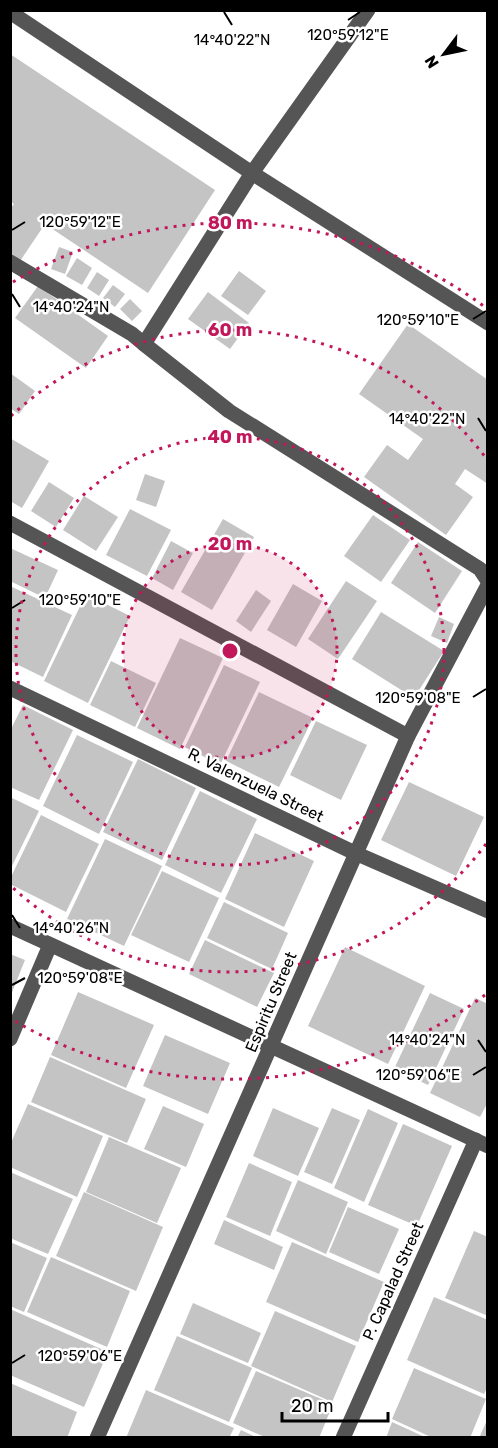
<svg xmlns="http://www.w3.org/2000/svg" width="498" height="1448" viewBox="0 0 498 1448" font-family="Rubik,sans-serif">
<rect width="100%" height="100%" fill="#fff"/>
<g fill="#c4c4c4">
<path d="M10,54L215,190L148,293L45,224L18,264L10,259V209L14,204L10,201Z"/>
<path d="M59,247L73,252L65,274L51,269Z"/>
<path d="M77,258L92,268L82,285L66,276Z"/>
<path d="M239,271L266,291L248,315L221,296Z"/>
<path d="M97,272L109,280L99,296L87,288Z"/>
<path d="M113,285L125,294L115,307L103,298Z"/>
<path d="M38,286L108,336L86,368L15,318Z"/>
<path d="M208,292L249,323L230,349L188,319Z"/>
<path d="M130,299L142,311L132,321L120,309Z"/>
<path d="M408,324L488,380V484L465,469L455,484L473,497L446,535L364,477L387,445L408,460L423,439L359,394Z"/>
<path d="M10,373L35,391L19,414L10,408Z"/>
<path d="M10,438L49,461L22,508L10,501Z"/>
<path d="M145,474L165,481L156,507L136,500Z"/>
<path d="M49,482L74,498L56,527L31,511Z"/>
<path d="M84,496L118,517L96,551L63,530Z"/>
<path d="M130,509L171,530L147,576L106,555Z"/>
<path d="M373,515L410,540L381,582L344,556Z"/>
<path d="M223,519L254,537L212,610L181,592Z"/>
<path d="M171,541L193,553L173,590L152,578Z"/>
<path d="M418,542L462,571L435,613L391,583Z"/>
<path d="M10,548L58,570L45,598L10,581Z"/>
<path d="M346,581L377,601L338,659L308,639Z"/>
<path d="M293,584L322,601L296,647L267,630Z"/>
<path d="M10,586L72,615L43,677L10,661Z"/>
<path d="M256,590L271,601L251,632L236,621Z"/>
<path d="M86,594L130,616L88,703L44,681Z"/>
<path d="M381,612L444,651L414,698L352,659Z"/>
<path d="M439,617L454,624L447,643L431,636Z"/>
<path d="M180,638L223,658L180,749L137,728Z"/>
<path d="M111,661L156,683L135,727L90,705Z"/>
<path d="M224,665L260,682L220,765L185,747Z"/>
<path d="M259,692L313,718L279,787L226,761Z"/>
<path d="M23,705L73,730L39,800L10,787V731Z"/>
<path d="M316,721L367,745L341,800L290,775Z"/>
<path d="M77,735L133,762L99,834L43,806Z"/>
<path d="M138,759L196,788L162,860L103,832Z"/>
<path d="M409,782L484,817L456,876L381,840Z"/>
<path d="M200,791L257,819L221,893L165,865Z"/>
<path d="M10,797L39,811L10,870Z"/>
<path d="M41,815L99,844L66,912L10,884V879Z"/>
<path d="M255,833L314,861L284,927L225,899Z"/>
<path d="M105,839L162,866L124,946L67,919Z"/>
<path d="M162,871L219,898L189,962L131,935Z"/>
<path d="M224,902L288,933L272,969L207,938Z"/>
<path d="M205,940L274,973L257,1007L189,974Z"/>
<path d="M345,947L425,986L388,1064L308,1026Z"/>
<path d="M10,954L25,960L11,995H10Z"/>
<path d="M78,992L154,1025L126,1088L51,1055Z"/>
<path d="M430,993L464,1009L428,1085L394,1069Z"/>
<path d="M475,998L488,1004V1102L480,1117L430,1093Z"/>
<path d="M165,1035L230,1063L208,1114L143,1086Z"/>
<path d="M50,1057L146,1099L127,1143L31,1102Z"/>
<path d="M28,1104L103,1136L77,1197L10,1167V1145Z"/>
<path d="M163,1106L204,1124L186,1167L144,1149Z"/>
<path d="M273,1108L319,1128L298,1176L253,1156Z"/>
<path d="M332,1108L360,1120L332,1184L304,1172Z"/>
<path d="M368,1109L398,1123L364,1202L334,1188Z"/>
<path d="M403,1124L452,1146L417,1226L368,1205Z"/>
<path d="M109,1137L181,1168L157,1223L86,1192Z"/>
<path d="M249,1163L292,1182L270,1236L226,1217Z"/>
<path d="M10,1172L73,1199L48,1254L10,1238Z"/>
<path d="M298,1180L348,1202L326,1254L276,1231Z"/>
<path d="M84,1192L163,1227L136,1291L56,1256Z"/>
<path d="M348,1207L399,1229L379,1274L329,1252Z"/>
<path d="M224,1220L283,1247L274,1270L214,1244Z"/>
<path d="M474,1231L488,1237V1316L445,1298Z"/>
<path d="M10,1242L47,1258L24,1312L10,1306Z"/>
<path d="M292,1242L384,1282L358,1342L266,1302Z"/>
<path d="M51,1257L130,1291L107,1347L27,1312Z"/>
<path d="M434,1297L488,1320V1386L484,1394L407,1360Z"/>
<path d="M193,1303L261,1333L248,1363L180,1334Z"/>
<path d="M10,1309L108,1352L84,1407L10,1375Z"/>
<path d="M275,1311L356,1346L332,1402L251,1366Z"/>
<path d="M177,1336L252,1368L229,1422L154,1390Z"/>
<path d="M414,1368L486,1399L470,1438H433L392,1419Z"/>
<path d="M256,1371L333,1404L319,1438H267L233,1423Z"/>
<path d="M10,1383L77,1412L67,1438H10Z"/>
<path d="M146,1390L234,1428L229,1438H126Z"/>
<path d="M488,1418V1438H479Z"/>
<path d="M392,1422L427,1438H386Z"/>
<path d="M241,1430L258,1438H237Z"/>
</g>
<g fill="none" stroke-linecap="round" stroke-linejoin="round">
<g stroke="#555" stroke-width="15">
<path d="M368,10L252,173L144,344L229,411L480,569L488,581"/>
<path d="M10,12L252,173L488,323"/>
<path d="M10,262L132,334L144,344"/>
<path d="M10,523L408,736"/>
<path d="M10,688L355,853L488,911"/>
<path d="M10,926L488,1146"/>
<path d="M10,1039L50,945"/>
<path d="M97,1438L408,736L488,585"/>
<path d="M343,1438L476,1140"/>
</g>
</g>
<path fill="none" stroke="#000" stroke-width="2" d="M224,12L232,25M348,20L360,12M12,230L25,222M12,294L20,307M473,319L486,311M478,418L486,431M12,608L25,600M473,697L486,689M12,915L20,928M12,985L25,978M478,1040L486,1052M473,1075L486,1067M12,1363L25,1355"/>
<circle cx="230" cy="651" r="107" fill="#c2185b" fill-opacity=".12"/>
<g fill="none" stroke="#c2185b" stroke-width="3" stroke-dasharray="3 6">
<circle cx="230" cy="651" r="107"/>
<circle cx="230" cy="651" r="214"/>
<path d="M486 844A321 321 0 0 1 11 886M11 416A321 321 0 0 1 486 458"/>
<path d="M485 995A428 428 0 0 1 13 1020M13 282A428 428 0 0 1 485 307"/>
</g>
<g text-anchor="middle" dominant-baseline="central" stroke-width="5" stroke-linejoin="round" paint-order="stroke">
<g font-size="16" fill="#000" stroke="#fff">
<text transform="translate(256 785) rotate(26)">R. Valenzuela Street</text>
<text transform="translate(271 1002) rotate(-67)">Espiritu Street</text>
<text transform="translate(393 1281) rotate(-66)">P. Capalad Street</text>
</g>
</g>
<g font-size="15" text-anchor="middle" fill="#000" stroke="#fff" stroke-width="5" stroke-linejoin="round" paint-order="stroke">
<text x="348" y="40">120°59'12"E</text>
<text x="232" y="45">14°40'22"N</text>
<text x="80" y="227">120°59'12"E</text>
<text x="71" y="312">14°40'24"N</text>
<text x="418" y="325">120°59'10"E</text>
<text x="427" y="424">14°40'22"N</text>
<text x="80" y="605">120°59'10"E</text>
<text x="418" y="703">120°59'08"E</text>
<text x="71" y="933">14°40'26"N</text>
<text x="80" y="983">120°59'08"E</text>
<text x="427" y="1045">14°40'24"N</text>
<text x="418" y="1080">120°59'06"E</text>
<text x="80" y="1361">120°59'06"E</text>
</g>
<circle cx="230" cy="651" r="9" fill="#c2185b" stroke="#fff" stroke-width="3"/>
<g font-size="18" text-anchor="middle" font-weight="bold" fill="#c2185b" stroke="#fff" stroke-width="5" stroke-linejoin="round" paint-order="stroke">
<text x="230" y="229">80 m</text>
<text x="230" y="336">60 m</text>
<text x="230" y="443">40 m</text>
<text x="230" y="550">20 m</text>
</g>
<rect width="498" height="1448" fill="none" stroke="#000000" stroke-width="24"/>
<g transform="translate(444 54) rotate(238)" stroke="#ffffff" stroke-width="4.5" paint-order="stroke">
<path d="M0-4.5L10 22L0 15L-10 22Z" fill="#000000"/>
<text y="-9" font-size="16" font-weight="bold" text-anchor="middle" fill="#000000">N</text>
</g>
<path d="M282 1412v9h106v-9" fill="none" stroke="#000000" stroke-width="3"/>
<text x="291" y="1412" font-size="18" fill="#000000" stroke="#ffffff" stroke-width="4.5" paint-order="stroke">20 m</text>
</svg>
